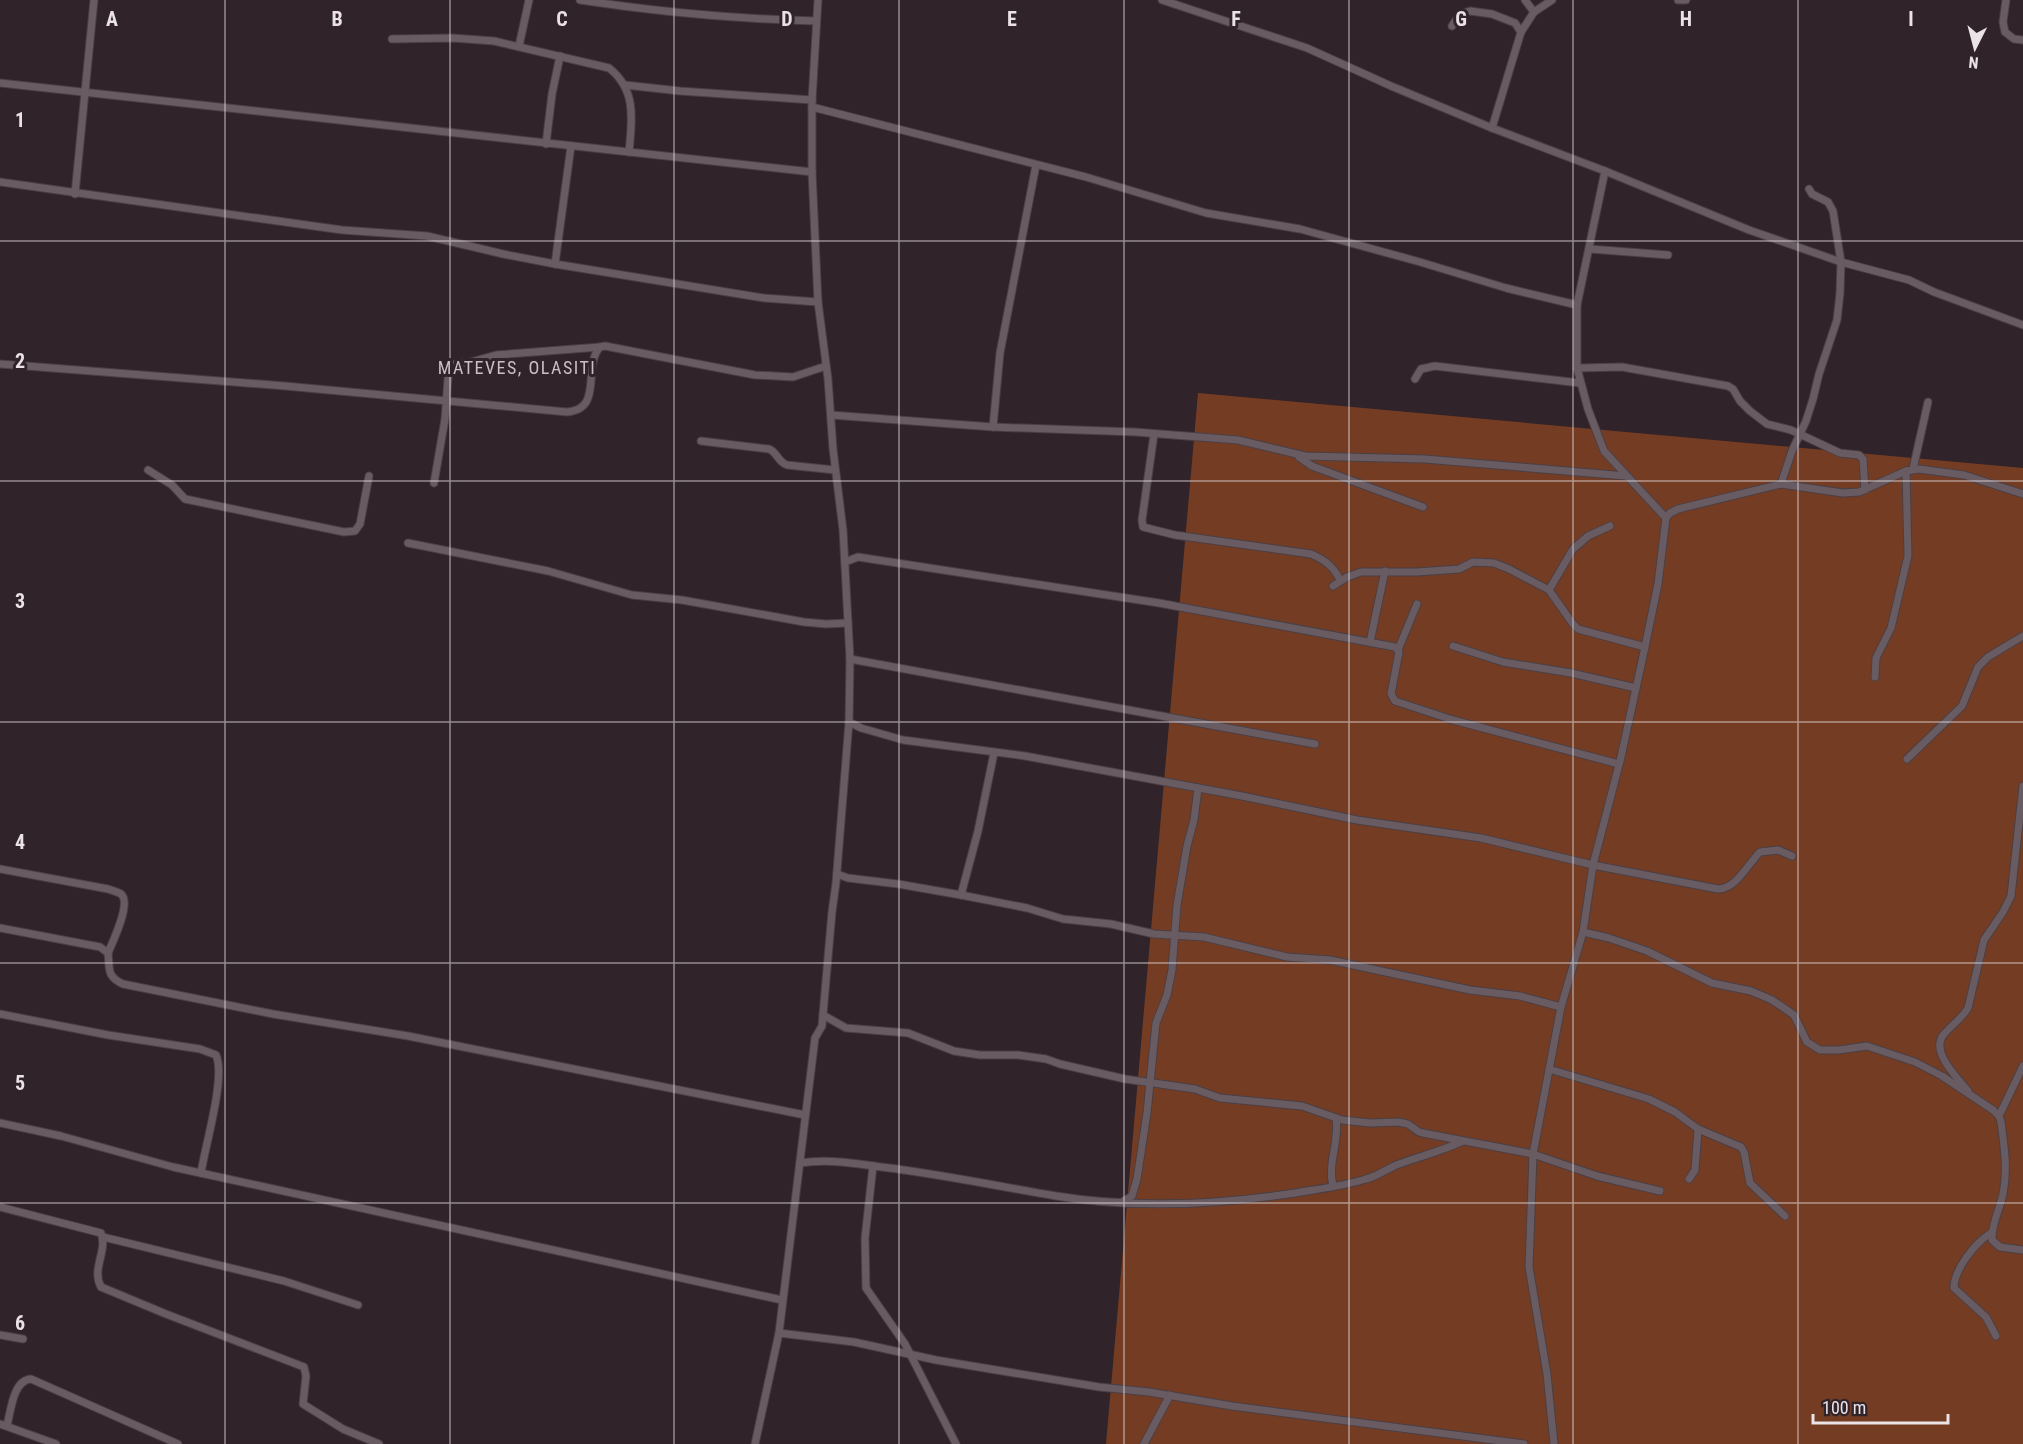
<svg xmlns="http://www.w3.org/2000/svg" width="2023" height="1444" viewBox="0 0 2023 1444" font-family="'Roboto Condensed',sans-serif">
<rect width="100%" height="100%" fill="#302329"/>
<path fill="#743d23" d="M1198,393L2023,468V1444H1106Z"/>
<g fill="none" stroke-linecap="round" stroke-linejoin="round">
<g stroke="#4a3f45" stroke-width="9">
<g id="street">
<path d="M580,0C658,12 737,19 816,21"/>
<path d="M1162,0L1307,48L1391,86L1492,128L1605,171L1749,230L1841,262L1909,280L1934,292L2023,325"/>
<path d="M1525,0L1534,12"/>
<path d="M1678,0H1686"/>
<path d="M2006,0L2003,22L2005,32L2014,39L2023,40"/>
<path d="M1452,26L1460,14L1470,11L1492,14L1515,23L1521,32"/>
<path d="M392,39L453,38L494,41L609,68C637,90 632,120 629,152"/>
<path d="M519,46L529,0"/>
<path d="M0,83L812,172"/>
<path d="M625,85L680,91L812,100"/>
<path d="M812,107L1086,177L1206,213L1300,229L1420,262L1506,288L1577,305"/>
<path d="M1492,128L1521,32L1534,12L1552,0"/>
<path d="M546,144L552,94L560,56"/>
<path d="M1605,171L1577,305V368L1588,409L1604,451L1666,518"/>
<path d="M0,182L342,230L427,236L503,254L555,264L764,298L818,302"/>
<path d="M75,194L94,0"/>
<path d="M1590,249L1668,255"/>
<path d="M555,264L571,146"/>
<path d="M0,364L285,386L567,412C604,409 582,367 600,347L605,346L755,375L793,377L826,366"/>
<path d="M1577,368L1622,367L1728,386L1733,389L1740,401L1750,411L1767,424L1791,430L1840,453L1859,455L1863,459L1865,490"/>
<path d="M1415,379L1421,369L1435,366L1580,383"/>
<path d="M831,415L993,427L1135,432L1238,440L1305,456L1425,459L1626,476"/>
<path d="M993,427L1000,353L1036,165"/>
<path d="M1154,434L1142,520L1143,527L1175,535L1311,554C1325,560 1334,567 1340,580"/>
<path d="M701,441L769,449C777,452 778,462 787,465L835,470"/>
<path d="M1299,457L1312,466L1423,507"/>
<path d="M1913,469L1928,402"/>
<path d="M148,470L172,485L185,499L344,532L355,531L360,524L369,476"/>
<path d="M434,483L445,419L449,365L471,362L496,355L600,347"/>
<path d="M1781,484L1792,451L1806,421L1813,399L1819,374L1837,320L1840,293L1841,262L1833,211L1828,202L1812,194L1809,189"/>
<path d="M408,543L548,571L632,595L682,600L804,622L826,624L848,623"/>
<path d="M845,562L858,557L1159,603L1395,647L1399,652L1391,694L1395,701L1453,720L1619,764"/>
<path d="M1333,586L1347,577L1361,572H1417L1459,569L1473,562L1494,563L1509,569L1549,590L1573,624L1578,629L1645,647"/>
<path d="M1549,590L1573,549L1588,536L1610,526"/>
<path d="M1370,642L1385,571"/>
<path d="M1453,646L1503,662L1571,673L1636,688"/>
<path d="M1398,650L1417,604"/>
<path d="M850,659L1315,744"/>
<path d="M1875,677L1876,658L1891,628L1908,556L1906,471"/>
<path d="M849,722L861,728L903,740L1025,756L1242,796L1357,820L1481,838L1593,865L1718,889C1736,889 1748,864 1760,852L1778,850L1792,856"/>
<path d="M1907,759L1962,706L1978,667L1988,657L2023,636"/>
<path d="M0,869L108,889C111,890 118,892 121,894C132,903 112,943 108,953"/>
<path d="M837,874L848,878L898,884L961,895L1027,908L1063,919L1111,924L1154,934L1204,937L1287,957L1330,960L1470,990L1520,996L1561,1007"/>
<path d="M961,895L978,831L994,753"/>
<path d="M0,928L100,947L108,953C110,969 106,976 123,984L273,1014L408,1036L805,1115"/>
<path d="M1583,932L1609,938L1647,951L1712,983L1751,991L1772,1000L1794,1015L1807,1042L1820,1050H1839L1867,1046L1915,1062L1942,1076L1993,1110L1999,1116L2001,1122C2004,1145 2008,1170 2003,1194C2000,1209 1991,1225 1992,1240L2000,1247L2023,1250"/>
<path d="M0,1014L108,1035L200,1049L216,1055C226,1077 205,1146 201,1173"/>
<path d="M823,1015L846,1028L908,1033L954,1051L980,1055H1018L1046,1059L1060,1064L1125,1079L1195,1089L1220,1098L1302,1106L1342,1120L1370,1123L1398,1122L1408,1124L1419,1132L1428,1134L1533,1154L1597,1176L1660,1191"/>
<path d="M1549,1069L1649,1099L1675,1112L1698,1129L1741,1147L1744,1152L1750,1183L1785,1216"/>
<path d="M1968,1091C1957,1077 1928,1050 1945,1033C1953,1024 1962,1018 1968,1008L1984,940L2003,912L2011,896L2023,786"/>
<path d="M1999,1116L2023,1066"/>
<path d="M0,1123L61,1136L173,1167L782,1300"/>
<path d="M800,1163C827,1159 854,1163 881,1167C940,1174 997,1186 1056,1196C1136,1209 1215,1205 1295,1193C1318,1189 1344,1186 1366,1179C1378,1176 1388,1168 1399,1164C1421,1156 1442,1151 1463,1141"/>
<path d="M873,1166L865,1238L866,1288L905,1344L956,1444"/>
<path d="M1689,1179L1695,1170L1698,1129"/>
<path d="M1333,1186C1327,1163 1340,1141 1336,1118"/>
<path d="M1122,1202L1132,1196L1137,1179L1147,1113L1156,1023L1167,995L1172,970L1177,905L1187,846L1194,820L1198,788"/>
<path d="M0,1207L101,1233C108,1251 91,1269 101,1287L166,1314L304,1367L306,1376L303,1404L343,1429L379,1444"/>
<path d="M1991,1233C1976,1242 1954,1269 1954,1288L1986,1317L1996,1336"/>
<path d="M103,1237L284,1281L358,1305"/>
<path d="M779,1333L854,1342L936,1360L1099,1387L1149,1392L1232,1406L1524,1444"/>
<path d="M0,1335L23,1339"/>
<path d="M0,1424L56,1444"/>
<path d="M7,1425C11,1411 13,1380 31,1379L178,1444"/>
<path d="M755,1444L779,1333L815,1038L822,1026L832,912L836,883L849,722L850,659L843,530L833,449L828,379L818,302L812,172V100L818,0"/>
<path d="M1144,1444L1170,1395"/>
<path d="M1554,1444L1547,1374L1529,1267L1533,1154L1561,1007L1583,932L1593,865L1621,757L1645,647L1658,584L1666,518L1670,513L1678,509L1781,484L1843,493L1859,492L1906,471L1919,469L1964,475L2023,494"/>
</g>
</g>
<use href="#street" stroke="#695b62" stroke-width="7"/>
</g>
<path fill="none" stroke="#eae2e6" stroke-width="1.5" stroke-opacity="0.55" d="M225,0V1444M450,0V1444M674,0V1444M899,0V1444M1124,0V1444M1349,0V1444M1573,0V1444M1798,0V1444M0,241H2023M0,481H2023M0,722H2023M0,963H2023M0,1203H2023"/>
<g text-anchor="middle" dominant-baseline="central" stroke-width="6" stroke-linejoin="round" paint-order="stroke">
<g font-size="18" letter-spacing="1.5" fill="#cdbdc4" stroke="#302329">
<text x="517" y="367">MATEVES, OLASITI</text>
</g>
</g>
<g font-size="20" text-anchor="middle" font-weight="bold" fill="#eae2e6" stroke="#302329" stroke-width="6" stroke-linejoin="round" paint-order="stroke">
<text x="112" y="26">A</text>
<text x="337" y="26">B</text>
<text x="562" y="26">C</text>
<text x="787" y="26">D</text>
<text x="1012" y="26">E</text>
<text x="1236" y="26">F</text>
<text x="1461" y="26">G</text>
<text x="1686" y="26">H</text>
<text x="1911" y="26">I</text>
<text x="20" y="127">1</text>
<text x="20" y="368">2</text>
<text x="20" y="608">3</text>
<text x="20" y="849">4</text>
<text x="20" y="1090">5</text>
<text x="20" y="1330">6</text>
</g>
<g transform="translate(1975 48) rotate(186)" stroke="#302329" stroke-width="4.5" paint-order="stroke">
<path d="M0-4.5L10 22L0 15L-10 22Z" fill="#eae2e6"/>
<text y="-9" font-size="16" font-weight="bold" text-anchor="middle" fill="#eae2e6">N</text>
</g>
<path d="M1813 1414v9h135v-9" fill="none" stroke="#eae2e6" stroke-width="3"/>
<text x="1822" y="1414" font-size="18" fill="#eae2e6" stroke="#302329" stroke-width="4.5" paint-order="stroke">100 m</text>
</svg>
